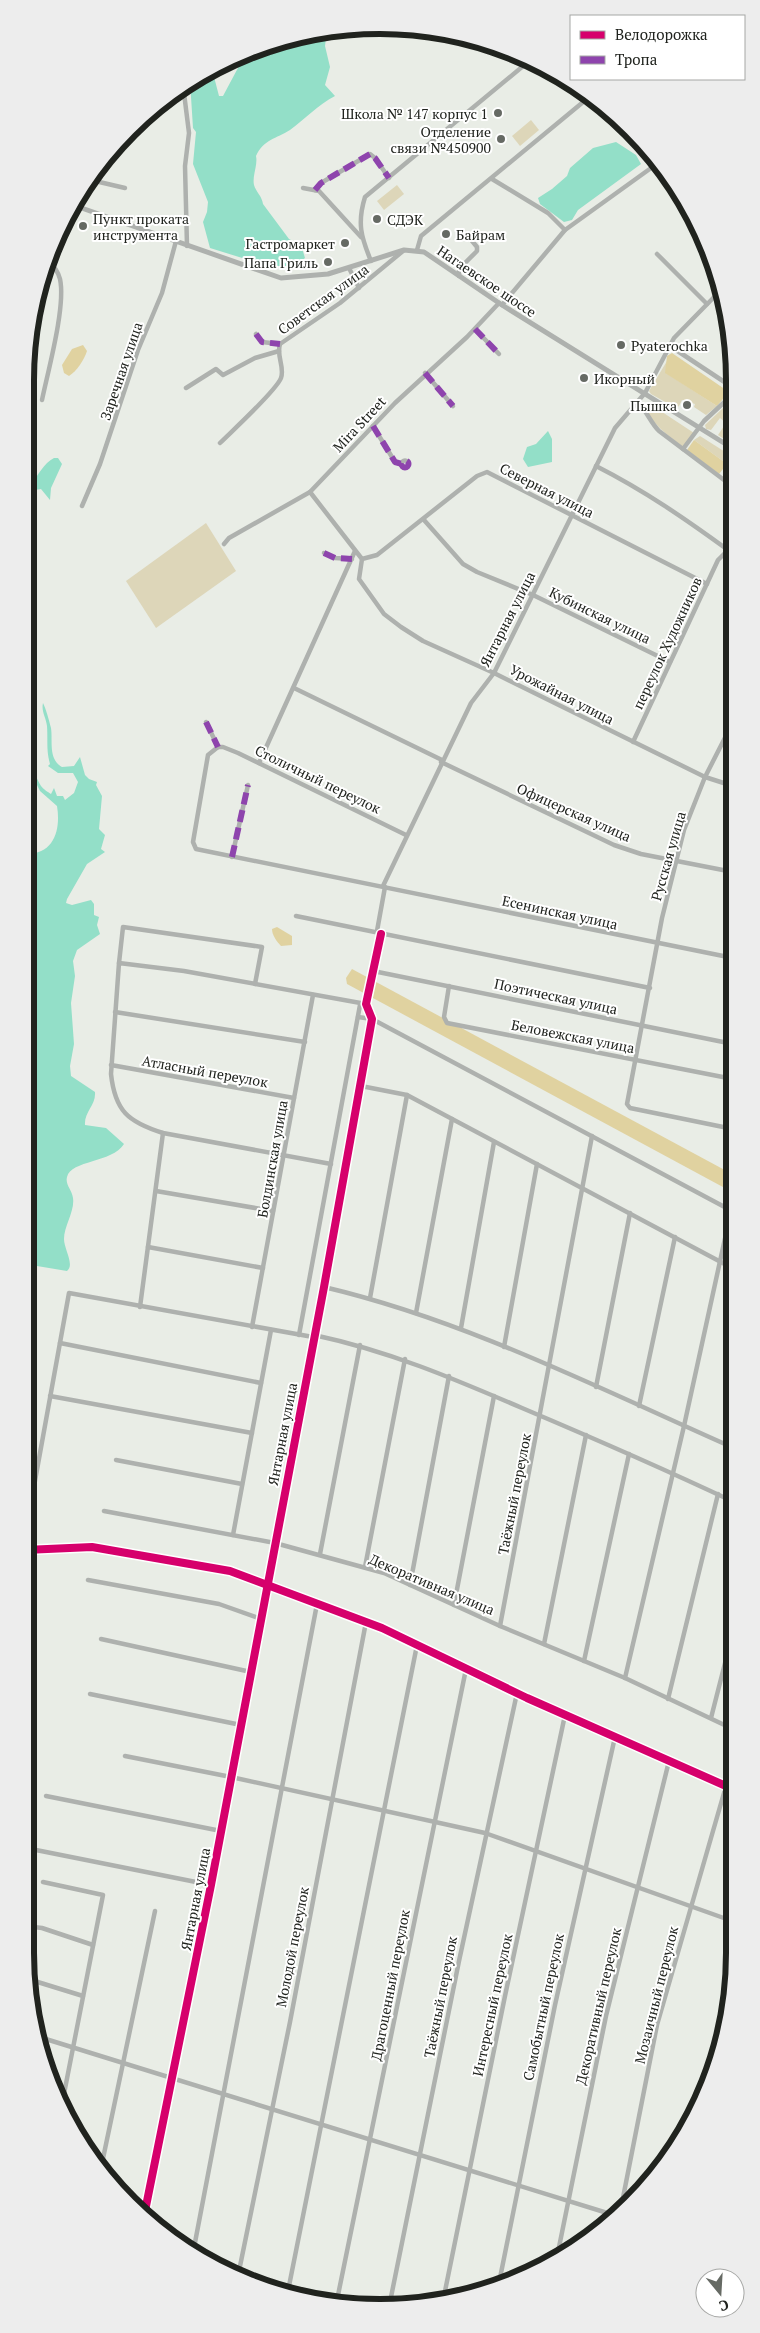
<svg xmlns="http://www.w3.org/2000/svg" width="760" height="2333" viewBox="0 0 760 2333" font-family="'PT Serif',serif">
<rect width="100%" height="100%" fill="#e9ede6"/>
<g fill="#ddd6b9">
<path d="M531,120L539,130L520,146L512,136Z"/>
<path d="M397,185L404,194L384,210L377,201Z"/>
<path d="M667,361L666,373L717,406L706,415L694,407L695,404L682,400L679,406L676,408L651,394L649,391Z"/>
<path d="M645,403L650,404L694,433L683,447C666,434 652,424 643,404Z"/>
<path d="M723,408L732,413V444L718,435L726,423L720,418L711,430L706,429L705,425Z"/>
<path d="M700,436L730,455L732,457L727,464L694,440Z"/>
<path d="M206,523L236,571L156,628L126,581Z"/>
</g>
<g fill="#e0d2a0">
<path d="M83,345L87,351C84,360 77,371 69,376L64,373L62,365L72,349Z"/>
<path d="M672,353L729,392L717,406L665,373L667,356Z"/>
<path d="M694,440L727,464L719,474L687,450Z"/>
<path d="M277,927L292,936V945L281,946C277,942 272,935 272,929Z"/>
<path d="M352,969L734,1175V1193L347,984L346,978Z"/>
</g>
<g fill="#93dfc8">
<path d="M327,30L325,46L330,67L325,85L335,96C318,105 305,119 290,130C276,139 264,139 256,156C258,165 252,176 254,185C256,192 262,196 263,204L289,239L301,245L305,258L295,266H268L210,248L203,222L207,212L208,202L193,164L196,132L193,128L190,81L212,69L219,96H223L247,51L311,32Z"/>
<path d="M616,142L636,155L641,164L578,210L572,220L564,222L540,204L538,198L552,189L567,176L570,168L593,148Z"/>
<path d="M548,431L552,439V462L528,467L523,459L527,447L536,444Z"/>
<path d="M54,458H58L62,464L51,488L50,500L41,489L35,490L31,486C37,476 44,463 54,458Z"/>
<path d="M43,703C46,709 49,720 51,728C53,741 48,759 62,767L74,766L80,757L85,775L89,779L97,782L96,785L102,796L99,829L105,835L101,849L105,852L87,864L67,899L66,903L72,905L91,900L94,904V915L99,917L97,925L100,934L77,950L73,961L75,976L71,1003L74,1044L70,1066L71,1076L95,1092C96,1106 84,1111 85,1125L106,1128L124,1144C112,1163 71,1160 67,1177C65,1185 72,1190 73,1198C75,1211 64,1226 64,1239C64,1249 75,1265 67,1271L25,1264V854C54,855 61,830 57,806L40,791L32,775L26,769L29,768C35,773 37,779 41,786C43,789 48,792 51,794L54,788L57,796H63L65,800L74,793L78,782L73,773H58L48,766L50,764C46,750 48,740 47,726C46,718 41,711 43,703Z"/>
</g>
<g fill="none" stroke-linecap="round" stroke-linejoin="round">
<g stroke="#aeb1ae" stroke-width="4.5">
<path d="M183,85L189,133L185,166L187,246"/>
<path d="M577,88L585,100"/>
<path d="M492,179L548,213L565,230"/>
<path d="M86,181H95L125,188"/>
<path d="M303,188L319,191L361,237"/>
<path d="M315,190L321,183L370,154L375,158L389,178"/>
<path d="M417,250L421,236L588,98"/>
<path d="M657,254L707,304"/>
<path d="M371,261C361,237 357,223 365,197L528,62"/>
<path d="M349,268L359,288"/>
<path d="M459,276V269L477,251V247L468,236"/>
<path d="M502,305L565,230L658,163"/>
<path d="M475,329L499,354"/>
<path d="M256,334L262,342L280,344"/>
<path d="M670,346L732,387"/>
<path d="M425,373L453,406"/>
<path d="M186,388L216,369L223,375L255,358L279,351"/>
<path d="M42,400C48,371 66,306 60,279C58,271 53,265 47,260"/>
<path d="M637,402C646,409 650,422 659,431L732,486"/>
<path d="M373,426L395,462L402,464"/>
<path d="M220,443C232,431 276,391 281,378C285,367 276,356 280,344L340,303L403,251"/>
<path d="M683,449L704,421L732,395"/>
<circle cx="405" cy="464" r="3.5"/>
<path d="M596,466C645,491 684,518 728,550"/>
<path d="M310,492L362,559L359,579L384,614L401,627L423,641L494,673L705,777L733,786"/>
<path d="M82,506L100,464L138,350L162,293L176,241"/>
<path d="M424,520L463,564L477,572L533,595L670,662"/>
<path d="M224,544L229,538L310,492L395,403L467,337L499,303"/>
<path d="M324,553L335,558L352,559"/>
<path d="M362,559L377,555L477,476L487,472L707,584"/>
<path d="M294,688L442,760"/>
<path d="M206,722L218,747"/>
<path d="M733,722L705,777L684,830L662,918L627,1104L630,1108L733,1129"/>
<path d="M633,742L718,560L728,550L732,554"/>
<path d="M218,747L208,755L193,842L196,849L733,958"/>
<path d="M218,747H223L238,753L406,835"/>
<path d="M441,762L614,845L641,854L733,872"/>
<path d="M259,763L355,551"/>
<path d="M232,857L248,785"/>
<path d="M383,886L471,703L494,673L615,428L645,393L674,338L719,292"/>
<path d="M296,916L650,988"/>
<path d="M377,931L385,887"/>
<path d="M119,963L123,927L262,947L255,984"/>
<path d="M373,971L733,1044"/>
<path d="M449,986L444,1017L447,1023L733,1079"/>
<path d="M115,1012L305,1042"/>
<path d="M358,1017L372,1019L734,1212"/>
<path d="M111,1065L294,1098"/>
<path d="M361,1086L407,1095L734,1269"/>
<path d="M331,1164L163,1133C128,1122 115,1111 111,1074L119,963L184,971L366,1004"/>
<path d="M156,1191L273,1211"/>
<path d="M148,1247L263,1268"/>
<path d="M324,1287C468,1321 600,1389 734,1448"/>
<path d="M370,1298L407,1095"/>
<path d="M140,1307L163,1133"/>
<path d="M416,1313L452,1119"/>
<path d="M252,1327L313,995"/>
<path d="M461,1328L494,1142"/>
<path d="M299,1335L360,1005"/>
<path d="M314,1335C389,1351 452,1378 522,1408C593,1438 664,1469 734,1502"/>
<path d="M60,1343L261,1383"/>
<path d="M504,1347L537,1164"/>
<path d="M596,1387L630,1213"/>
<path d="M50,1396L252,1433"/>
<path d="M639,1406L675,1237"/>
<path d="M730,1446L734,1427"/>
<path d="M116,1460L242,1484"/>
<path d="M104,1511L275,1543L384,1573L500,1626L625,1678L735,1730"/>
<path d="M233,1535L271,1330"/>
<path d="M25,1536L69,1293L313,1337"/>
<path d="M25,1550L92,1547L230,1571L382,1628L527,1698L735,1790"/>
<path d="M320,1554L360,1345"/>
<path d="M365,1567L405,1359"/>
<path d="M88,1580L219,1604L261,1619"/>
<path d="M410,1585L449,1376"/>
<path d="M454,1605L494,1396"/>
<path d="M500,1626L592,1136"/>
<path d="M101,1639L251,1672"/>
<path d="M544,1644L586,1435"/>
<path d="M584,1661L629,1454"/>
<path d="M625,1678L684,1426L731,1211"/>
<path d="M90,1694L241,1725"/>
<path d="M668,1699L718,1494"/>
<path d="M711,1718L734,1628"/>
<path d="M125,1756L231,1777L485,1833L735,1922"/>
<path d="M46,1796L221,1831"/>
<path d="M36,1850L211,1885"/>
<path d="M43,1882L103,1895L62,2104"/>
<path d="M25,1926L42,1928L93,1945"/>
<path d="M28,1979L83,1996"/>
<path d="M36,2036L617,2216"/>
<path d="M53,2090L64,2093"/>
<path d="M101,2168L155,1911"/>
<path d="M620,2213L657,2025L726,1786"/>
<path d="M144,2216L211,1885L324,1287L372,1019L366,1004L381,934"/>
<path d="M193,2253L317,1604"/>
<path d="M557,2257L606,2016L669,1761"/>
<path d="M238,2276L290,2022L366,1622"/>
<path d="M499,2283L555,2005L615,1737"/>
<path d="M288,2291L417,1645"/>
<path d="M443,2301L505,1996L565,1715"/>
<path d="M336,2305L466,1669"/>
<path d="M389,2307L459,1961L517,1693"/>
</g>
<path stroke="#aeb1ae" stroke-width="5" d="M73,205L281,278L328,274L404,250L424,252L502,305L732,448"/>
<g stroke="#8e44ad" stroke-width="6" stroke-dasharray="12 6" stroke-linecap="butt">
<path d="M315,190L321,183L370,154L375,158L389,178"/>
<path d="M475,329L499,354"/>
<path d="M256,334L262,342L280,344"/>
<path d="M425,373L453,406"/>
<path d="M373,426L395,462L402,464"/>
<circle cx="405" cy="464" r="3.5"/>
<path d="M324,553L335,558L352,559"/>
<path d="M206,722L218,747"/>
<path d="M232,857L248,785"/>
</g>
<g stroke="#fff" stroke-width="11">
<g id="cycleway">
<path d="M25,1550L92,1547L230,1571L382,1628L527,1698L735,1790"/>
<path d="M144,2216L211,1885L324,1287L372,1019L366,1004L381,934"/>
</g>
</g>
<use href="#cycleway" stroke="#d6006c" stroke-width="8"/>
</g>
<g fill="#666a64" stroke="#fff" stroke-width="2">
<circle cx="498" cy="113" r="5"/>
<circle cx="501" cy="139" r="5"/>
<circle cx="377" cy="219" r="5"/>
<circle cx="83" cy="226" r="5"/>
<circle cx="446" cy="234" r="5"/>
<circle cx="345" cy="243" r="5"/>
<circle cx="328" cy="262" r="5"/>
<circle cx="621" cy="345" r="5"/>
<circle cx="584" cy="378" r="5"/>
<circle cx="687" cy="405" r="5"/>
</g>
<g text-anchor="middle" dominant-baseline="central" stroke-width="4" stroke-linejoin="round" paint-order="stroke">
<g font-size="14" fill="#20231e" stroke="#fff" text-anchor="end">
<text x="488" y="113">Школа № 147 корпус 1</text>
<text x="491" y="131">Отделение<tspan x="491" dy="16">связи №450900</tspan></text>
<text x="93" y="218" text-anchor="start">Пункт проката<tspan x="93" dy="16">инструмента</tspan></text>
<text x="387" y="219" text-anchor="start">СДЭК</text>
<text x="456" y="234" text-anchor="start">Байрам</text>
<text x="335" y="243">Гастромаркет</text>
<text x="318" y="262">Папа Гриль</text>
<text x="631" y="345" text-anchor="start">Pyaterochka</text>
<text x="594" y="378" text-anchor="start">Икорный</text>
<text x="677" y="405">Пышка</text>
</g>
<g font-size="14" fill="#20231e" stroke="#fff">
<text transform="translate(487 281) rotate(34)">Нагаевское шоссе</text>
<text transform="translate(323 299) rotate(-36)">Советская улица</text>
<text transform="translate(121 371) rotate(-71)">Заречная улица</text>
<text transform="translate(359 424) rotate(-47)">Mira Street</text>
<text transform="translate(547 490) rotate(27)">Северная улица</text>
<text transform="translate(600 615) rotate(26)">Кубинская улица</text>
<text transform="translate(507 619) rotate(-63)">Янтарная улица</text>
<text transform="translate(667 643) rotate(-65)">переулок Художников</text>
<text transform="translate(562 694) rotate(27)">Урожайная улица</text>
<text transform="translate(318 779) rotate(26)">Столичный переулок</text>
<text transform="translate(574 812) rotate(24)">Офицерская улица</text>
<text transform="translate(668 856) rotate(-74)">Русская улица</text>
<text transform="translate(560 912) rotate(12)">Есенинская улица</text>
<text transform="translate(556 996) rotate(12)">Поэтическая улица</text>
<text transform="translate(573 1036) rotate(11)">Беловежская улица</text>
<text transform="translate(205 1071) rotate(10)">Атласный переулок</text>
<text transform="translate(272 1159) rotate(-80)">Болдинская улица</text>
<text transform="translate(282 1434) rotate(-79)">Янтарная улица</text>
<text transform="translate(514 1494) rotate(-79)">Таёжный переулок</text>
<text transform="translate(432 1584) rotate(23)">Декоративная улица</text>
<text transform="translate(195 1899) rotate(-79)">Янтарная улица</text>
<text transform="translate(292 1947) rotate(-79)">Молодой переулок</text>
<text transform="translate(390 1985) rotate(-79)">Драгоценный переулок</text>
<text transform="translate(656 1995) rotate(-76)">Мозаичный переулок</text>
<text transform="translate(440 1997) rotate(-79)">Таёжный переулок</text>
<text transform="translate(492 2005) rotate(-78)">Интересный переулок</text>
<text transform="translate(598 2006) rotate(-77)">Декоративный переулок</text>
<text transform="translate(543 2007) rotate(-78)">Самобытный переулок</text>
</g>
</g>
<path d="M0 0H760V2333H0ZM380 34H380A346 346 0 0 1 726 380V1953A346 346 0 0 1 380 2299H380A346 346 0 0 1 34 1953V380A346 346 0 0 1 380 34Z" fill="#ededed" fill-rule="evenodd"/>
<path fill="none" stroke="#20231e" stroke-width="6" d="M380 34H380A346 346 0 0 1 726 380V1953A346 346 0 0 1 380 2299H380A346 346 0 0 1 34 1953V380A346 346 0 0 1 380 34Z"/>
<rect x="570" y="15" width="175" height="65" fill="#ffffff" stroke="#a6a7a5"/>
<rect x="580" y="31" width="25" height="8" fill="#d6006c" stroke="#a6a7a5"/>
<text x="615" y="40" font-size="15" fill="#20231e">Велодорожка</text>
<rect x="580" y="56" width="25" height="8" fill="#8e44ad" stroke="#a6a7a5"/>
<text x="615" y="65" font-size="15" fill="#20231e">Тропа</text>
<g transform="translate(720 2293) rotate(162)"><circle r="24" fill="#ffffff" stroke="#a6a7a5"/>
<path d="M0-4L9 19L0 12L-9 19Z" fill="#666a64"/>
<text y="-8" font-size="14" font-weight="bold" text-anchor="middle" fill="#20231e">С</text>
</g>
</svg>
